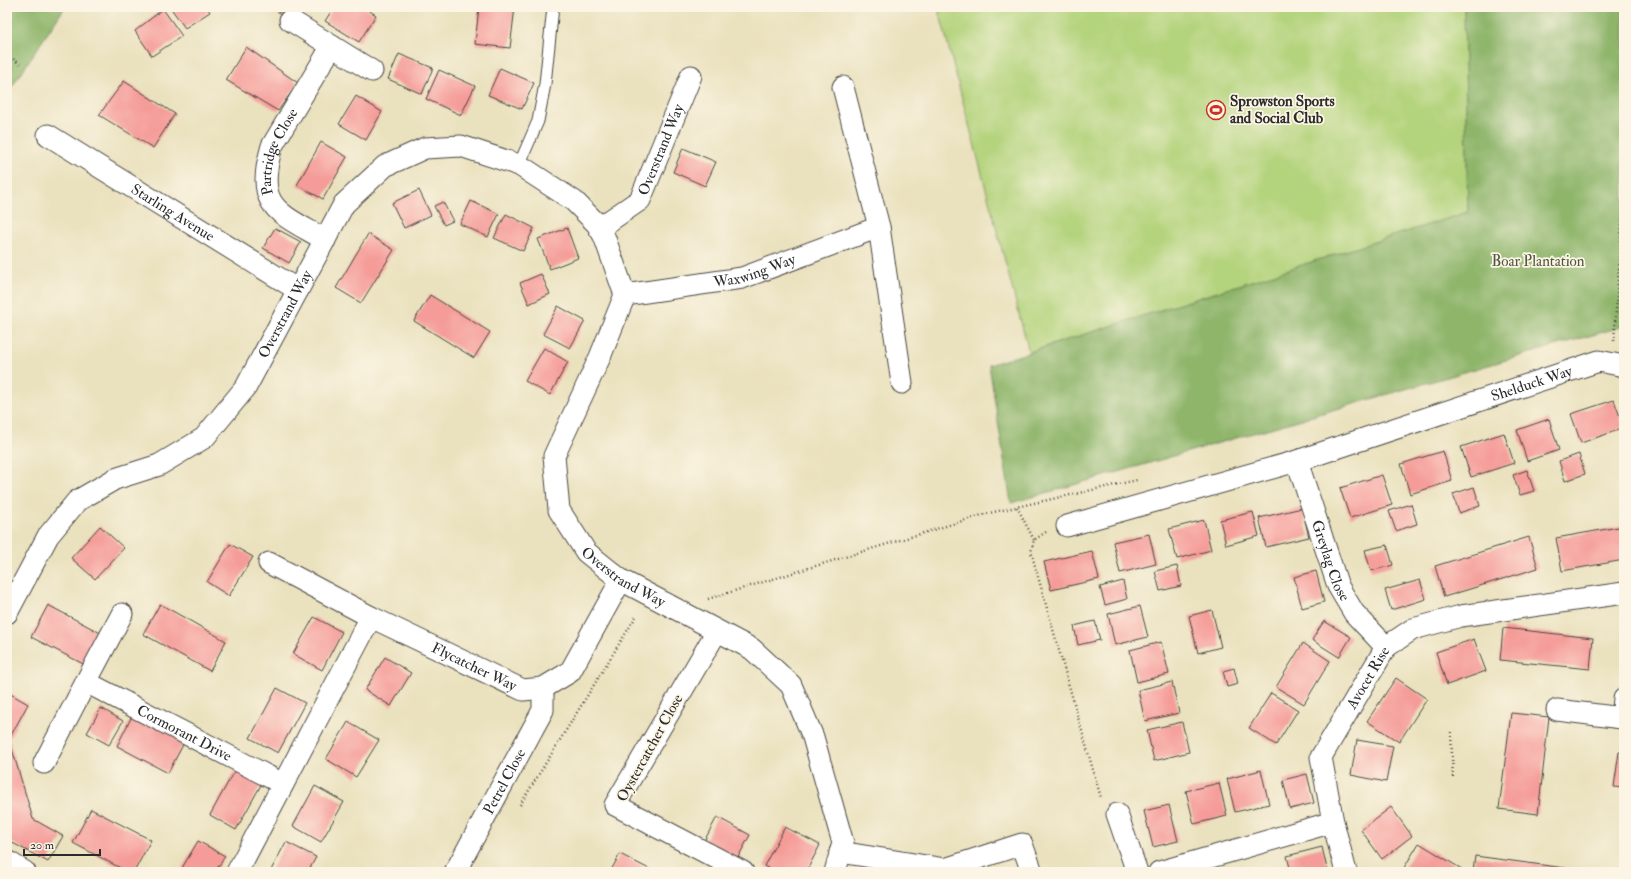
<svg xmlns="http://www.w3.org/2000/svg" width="1631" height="879" viewBox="0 0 1631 879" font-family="'IM FELL Double Pica',serif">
<rect width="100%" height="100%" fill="#fcf5e5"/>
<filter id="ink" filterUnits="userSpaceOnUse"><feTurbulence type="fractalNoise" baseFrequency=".025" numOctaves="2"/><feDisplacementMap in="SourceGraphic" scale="8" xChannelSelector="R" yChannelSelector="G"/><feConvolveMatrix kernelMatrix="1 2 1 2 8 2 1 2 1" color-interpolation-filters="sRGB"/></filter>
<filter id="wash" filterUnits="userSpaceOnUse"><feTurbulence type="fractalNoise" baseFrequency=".012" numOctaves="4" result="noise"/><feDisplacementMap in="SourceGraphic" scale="16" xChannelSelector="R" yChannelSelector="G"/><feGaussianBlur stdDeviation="0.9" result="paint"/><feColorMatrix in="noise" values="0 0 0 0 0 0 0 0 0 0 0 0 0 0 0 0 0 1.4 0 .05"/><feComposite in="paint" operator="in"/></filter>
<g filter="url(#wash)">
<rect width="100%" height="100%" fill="#eae1be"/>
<path fill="#b3d37b" stroke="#6f7f53" d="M938,7H1464L1468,212L1029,352Z"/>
<g fill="#8eb56b" stroke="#5c704b">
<path d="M7,7H65L7,94Z"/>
<path d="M1464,7H1624V326L1011,503L989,365L1468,212Z"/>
</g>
<g id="blocks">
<g fill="#f59c99">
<path d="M170,7H207L210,12L185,28Z"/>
<path d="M270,7H292L286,17Z"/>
<path d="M334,7H363L376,15L359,42L325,21Z"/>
<path d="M479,7H515L510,48L475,44Z"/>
<path d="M163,9L182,36L152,56L135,31Z"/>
<path d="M246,47L298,83L278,111L226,80Z"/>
<path d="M399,54L433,68L422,94L388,79Z"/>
<path d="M500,68L534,83L522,109L488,95Z"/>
<path d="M439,70L475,86L461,115L426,99Z"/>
<path d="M124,81L175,114L153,148L99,115Z"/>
<path d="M356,96L382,112L366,140L339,124Z"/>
<path d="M321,142L347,157L323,199L297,185Z"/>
<path d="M683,148L716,162L705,186L673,172Z"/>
<path d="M419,190L431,215L404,228L392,203Z"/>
<path d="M471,201L499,214L488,237L460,224Z"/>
<path d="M443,202L453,221L444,225L434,206Z"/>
<path d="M506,214L534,228L523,251L494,238Z"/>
<path d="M275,228L301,242L289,263L263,248Z"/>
<path d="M567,228L578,258L550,269L538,239Z"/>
<path d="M368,234L394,250L361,303L336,288Z"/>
<path d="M541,274L550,294L529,304L520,283Z"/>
<path d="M430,295L490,332L474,358L414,321Z"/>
<path d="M558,306L585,321L570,348L543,334Z"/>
<path d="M544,348L568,362L550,395L525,381Z"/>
<path d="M1614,400L1624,428L1581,443L1571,414Z"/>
<path d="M1549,419L1559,450L1527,461L1517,430Z"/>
<path d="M1504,433L1514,463L1471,477L1461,447Z"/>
<path d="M1443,451L1452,481L1410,494L1401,464Z"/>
<path d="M1579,454L1585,474L1565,481L1559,461Z"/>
<path d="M1527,470L1534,491L1520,495L1513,475Z"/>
<path d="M1382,475L1392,505L1350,518L1340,488Z"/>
<path d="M1474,487L1480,506L1459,513L1453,494Z"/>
<path d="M1411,504L1417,524L1396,531L1389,511Z"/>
<path d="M1302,508L1309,537L1266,547L1259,518Z"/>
<path d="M1253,512L1259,536L1226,545L1220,520Z"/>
<path d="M1204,520L1211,550L1177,559L1169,529Z"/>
<path d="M100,526L124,548L95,579L71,558Z"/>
<path d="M1624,526V560L1562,571L1556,538Z"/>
<path d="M1149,534L1156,564L1120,573L1113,542Z"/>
<path d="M1529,537L1538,568L1444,597L1435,566Z"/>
<path d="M230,544L253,557L229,596L207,582Z"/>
<path d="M1387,545L1393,565L1371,571L1365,550Z"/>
<path d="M1092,551L1099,579L1051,590L1044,562Z"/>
<path d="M1177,566L1181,586L1160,591L1155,571Z"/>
<path d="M1316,571L1324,602L1302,608L1294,577Z"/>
<path d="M1420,580L1426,599L1391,610L1385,590Z"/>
<path d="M1123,581L1127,599L1105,605L1100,587Z"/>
<path d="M160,604L226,641L210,671L143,634Z"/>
<path d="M48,605L108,637L91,668L31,637Z"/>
<path d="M1140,606L1148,637L1115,645L1108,614Z"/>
<path d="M1212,610L1221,647L1198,653L1189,616Z"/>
<path d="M314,617L342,632L322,670L293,654Z"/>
<path d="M1095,621L1100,640L1078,645L1074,626Z"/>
<path d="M1324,621L1351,637L1339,657L1312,640Z"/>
<path d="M1503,628L1593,638L1590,669L1500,660Z"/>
<path d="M1474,639L1486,671L1447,685L1436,652Z"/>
<path d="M1161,642L1169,674L1137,682L1130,650Z"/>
<path d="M1303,643L1330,661L1304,704L1276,687Z"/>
<path d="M385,657L411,673L391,706L365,690Z"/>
<path d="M1234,668L1238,684L1227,687L1223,671Z"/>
<path d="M1396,678L1427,699L1399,742L1367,721Z"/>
<path d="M1172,682L1179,713L1145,721L1138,690Z"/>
<path d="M277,688L305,703L278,753L250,738Z"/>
<path d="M7,692L28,704L9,739L33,819L63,836L48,862L7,840Z"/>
<path d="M1271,693L1298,710L1276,745L1249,728Z"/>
<path d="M101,708L123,721L109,745L87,733Z"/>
<path d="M1511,713L1549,717L1538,814L1499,809Z"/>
<path d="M133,714L185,741L168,773L117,746Z"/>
<path d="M348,722L379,740L356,777L326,759Z"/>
<path d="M1182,722L1189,752L1154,761L1147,730Z"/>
<path d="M1357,740L1393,746L1386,782L1351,775Z"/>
<path d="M1619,752L1624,753V788L1614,787Z"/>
<path d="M236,768L262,783L236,830L210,815Z"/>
<path d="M1261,770L1269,804L1235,812L1227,779Z"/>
<path d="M1307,774L1314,803L1290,809L1283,780Z"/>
<path d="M1219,783L1227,816L1194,824L1186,791Z"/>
<path d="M315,786L344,802L321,842L293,826Z"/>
<path d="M1169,805L1178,841L1153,847L1144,811Z"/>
<path d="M1391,807L1412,836L1382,859L1361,830Z"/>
<path d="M91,809L151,840L134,872H128L73,843Z"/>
<path d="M717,817L750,835L735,863L702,845Z"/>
<path d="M785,827L820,845L806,872H775L764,866Z"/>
<path d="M198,841L225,856L215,872H188L182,868Z"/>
<path d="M286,842L316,857L308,872H270Z"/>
<path d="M1419,843L1465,871L1464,872L1402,871Z"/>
<path d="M1322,847L1327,869L1315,872H1291L1287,856Z"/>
<path d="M620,854L655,872H610Z"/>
<path d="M1475,856L1587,871V872H1473Z"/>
</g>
</g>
</g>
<g filter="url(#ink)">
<use href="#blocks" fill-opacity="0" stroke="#484641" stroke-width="1"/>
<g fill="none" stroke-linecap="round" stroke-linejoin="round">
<g stroke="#484641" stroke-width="13">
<path id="service" d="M519,165L538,121L545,84L553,7"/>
</g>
<g stroke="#484641" stroke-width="23">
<g id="minor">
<path d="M290,20L372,71"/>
<path d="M843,87L879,227"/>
<path id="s1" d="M48,135L298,290"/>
<path id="s2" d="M599,228L640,200L691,76"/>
<path id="s3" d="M325,240C278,212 254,208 272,146L332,46"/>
<path id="s4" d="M625,295L742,278L879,227L902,383"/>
<path id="s5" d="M1297,461L1338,586L1354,613L1386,647"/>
<path id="s6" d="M1067,526L1297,461L1599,361L1624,366"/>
<path id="s7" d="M269,563L371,617L523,690L543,688L570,672L621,580"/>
<path id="s8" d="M7,613L48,536L77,501L115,479L159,465L204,438L246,387L344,204L385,166L425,148L461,146L519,165L574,201L597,224L604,236L625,295L600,357L554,456L559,510L586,552L621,580L752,649L791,685L813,737L843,843L835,872"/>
<path d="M717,631L615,805L743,872"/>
<path d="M86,682L122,614"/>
<path d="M1557,710L1622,718L1624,699"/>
<path id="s9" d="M44,763L86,682L283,784"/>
<path d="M1117,814L1137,872"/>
<path d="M840,852L945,869L1022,844L1032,872"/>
<path d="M7,861L25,872"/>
<path d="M237,872L371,617"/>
<path id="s10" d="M455,872L543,710V688"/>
<path d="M1159,872L1333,822"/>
<path id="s11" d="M1346,872L1333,822L1321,757L1386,647L1413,629L1461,616L1624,593"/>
</g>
</g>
<g stroke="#484641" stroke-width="2.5" stroke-dasharray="1 3" stroke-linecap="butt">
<path d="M7,54L20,64"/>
<path d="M1614,341L1624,192"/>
<path d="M1017,507L1034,540"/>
<path d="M1046,532L1034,540L1031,552L1101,798"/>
<path d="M708,599L985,514L1137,480"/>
<path d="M1451,732L1453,779"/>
<path d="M520,805L637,615"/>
</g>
<use href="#service" stroke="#fff" stroke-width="11"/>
<use href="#minor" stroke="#fff" stroke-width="21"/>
</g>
</g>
<defs>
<g id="stadium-ring" transform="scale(1)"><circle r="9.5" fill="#fcf5e5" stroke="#c8321e" stroke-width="1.5"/><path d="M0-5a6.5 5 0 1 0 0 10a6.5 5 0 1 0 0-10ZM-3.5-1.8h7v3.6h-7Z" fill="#c8321e"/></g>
</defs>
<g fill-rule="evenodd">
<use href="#stadium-ring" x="1216" y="110"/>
</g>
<g text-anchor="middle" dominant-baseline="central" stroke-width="3.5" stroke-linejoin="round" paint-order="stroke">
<g font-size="15" font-weight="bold" fill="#2b2b2b" stroke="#fcf5e5" text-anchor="start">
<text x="1230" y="101">Sprowston Sports<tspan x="1230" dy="17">and Social Club</tspan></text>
</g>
<g font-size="15" fill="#2b2b2b" stroke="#fcf5e5">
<text stroke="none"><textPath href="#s2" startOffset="104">Overstrand Way</textPath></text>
<text stroke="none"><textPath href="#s3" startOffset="120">Partridge Close</textPath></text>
<text stroke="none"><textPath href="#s1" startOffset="147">Starling Avenue</textPath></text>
<text stroke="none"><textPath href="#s4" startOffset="132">Waxwing Way</textPath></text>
<text stroke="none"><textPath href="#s8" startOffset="424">Overstrand Way</textPath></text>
<text stroke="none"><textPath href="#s6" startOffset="486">Shelduck Way</textPath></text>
<text stroke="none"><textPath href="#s5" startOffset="105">Greylag Close</textPath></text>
<text stroke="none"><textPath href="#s8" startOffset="1246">Overstrand Way</textPath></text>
<text stroke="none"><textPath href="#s7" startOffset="230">Flycatcher Way</textPath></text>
<text stroke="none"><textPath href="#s11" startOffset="210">Avocet Rise</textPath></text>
<text stroke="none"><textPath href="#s9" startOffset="202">Cormorant Drive</textPath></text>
<text transform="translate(650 748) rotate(-61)">Oystercatcher Close</text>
<text stroke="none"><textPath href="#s10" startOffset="103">Petrel Close</textPath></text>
</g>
<g font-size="15" fill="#4d553f" stroke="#fcf5e5">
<text x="1538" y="261">Boar Plantation</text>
</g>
</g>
<rect width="1631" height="879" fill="none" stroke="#fcf5e5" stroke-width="24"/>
<path d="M24 849v6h76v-6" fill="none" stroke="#2b2b2b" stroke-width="2"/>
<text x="30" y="849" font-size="12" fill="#2b2b2b" stroke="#fcf5e5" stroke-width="3" paint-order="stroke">20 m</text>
</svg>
